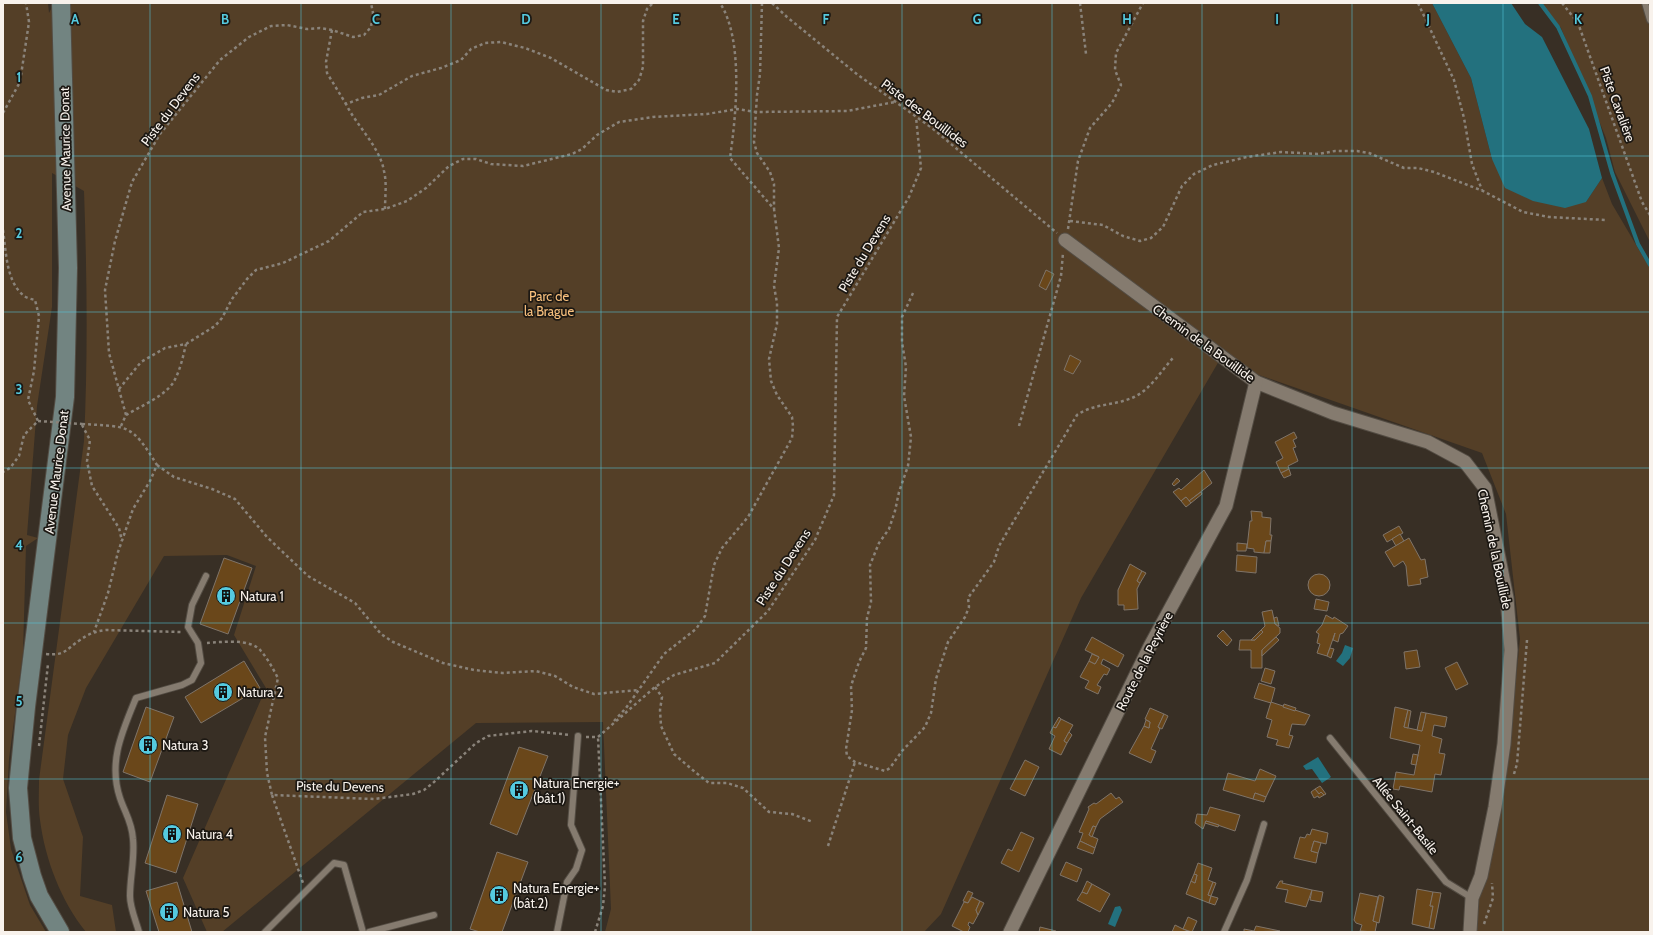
<svg xmlns="http://www.w3.org/2000/svg" width="1653" height="935" viewBox="0 0 1653 935" font-family="Cabin,sans-serif">
<rect width="100%" height="100%" fill="#382f25"/>
<g fill="#543f27">
<path d="M3,3H48L49,13L54,3H1432L1471,78L1492,159L1586,202L1602,178L1612,204L1645,260L1650,264V932H1476L1477,902L1506,780L1520,639L1506,514L1482,453L1219,361L1081,598L941,914L924,932H605L611,909L603,722L476,723L222,932H207L183,878L266,688L234,635L256,566L227,555L164,556L86,688L68,735L63,779L83,837L80,896L112,905L116,932H86C61,901 45,859 40,820C38,807 39,793 39,780L84,441C88,358 87,274 84,191L52,173V307L37,406L27,535L38,538L26,546L23,652L9,759L6,812L11,849L30,905L46,932H3Z"/>
<path d="M1541,3H1650V242L1615,172L1606,138L1561,28Z"/>
</g>
<g fill="#23717e">
<path d="M1432,3H1511L1525,24L1542,37L1589,129L1602,178L1586,202L1565,208L1533,201L1505,188L1492,159L1471,78Z"/>
<path d="M1345,645L1353,648L1350,658L1343,666L1336,661L1342,653Z"/>
<path d="M1318,757L1331,777L1322,783L1312,769L1306,770L1303,766Z"/>
<path d="M1120,906L1122,910L1115,927L1108,924L1115,907Z"/>
</g>
<g fill="none" stroke-linecap="round" stroke-linejoin="round">
<path stroke="#23717e" stroke-width="4" d="M1540,3L1558,27L1590,96L1612,173L1638,244L1650,265"/>
</g>
<g fill="#6a471a" stroke="#7f7469">
<path d="M1046,270L1054,274L1046,290L1039,286Z"/>
<path d="M1070,355L1081,361L1073,374L1064,370Z"/>
<path d="M1294,432L1297,438L1293,440L1296,447L1293,448L1298,461L1288,466L1289,469L1281,473L1276,462L1283,458L1275,442Z"/>
<path d="M1289,469L1291,475L1284,478L1281,473Z"/>
<path d="M1204,470L1212,483L1189,501L1186,497L1181,501L1173,492L1179,488L1181,490Z"/>
<path d="M1177,478L1180,481L1174,486L1172,484Z"/>
<path d="M1201,492L1202,494L1191,503L1189,501Z"/>
<path d="M1186,497L1191,503L1186,507L1181,501Z"/>
<path d="M1251,511L1262,512V517L1271,518L1270,535H1272L1271,541H1266L1264,553L1254,552V549L1247,548L1250,521H1252Z"/>
<path d="M1399,526L1403,533L1387,542L1383,535Z"/>
<path d="M1400,534L1404,541L1396,546L1392,539Z"/>
<path d="M1409,538L1421,560L1425,559L1428,577L1420,579L1421,584L1408,586L1406,566L1403,561L1394,567L1385,552Z"/>
<path d="M1266,541H1271L1270,553H1264Z"/>
<path d="M1237,543L1247,544L1246,551H1237Z"/>
<path d="M1237,555L1257,557L1256,573L1236,571Z"/>
<path d="M224,558L252,568L228,634L200,624Z"/>
<path d="M1130,564L1142,571L1137,581L1140,583L1137,589L1138,609L1124,610V605H1118V590Z"/>
<path d="M1142,571L1146,573L1140,583L1137,581Z"/>
<circle cx="1319" cy="585" r="11"/>
<path d="M1316,599L1329,602L1327,611L1314,609Z"/>
<path d="M1272,610L1275,624L1280,628V633L1262,650V668H1251V650H1239L1240,640H1255L1263,632L1261,630L1265,626L1262,612Z"/>
<path d="M1326,615L1333,619L1334,617L1348,626L1343,633L1340,634L1338,642L1333,640L1335,633L1327,656L1317,653L1320,644L1317,643L1319,634L1316,632L1322,625Z"/>
<path d="M1277,617L1279,626L1275,624L1274,618Z"/>
<path d="M1223,630L1232,640L1227,646L1217,636Z"/>
<path d="M1261,630L1263,632L1255,640H1251Z"/>
<path d="M1092,637L1124,655L1118,667L1103,659L1101,664L1110,669L1107,675L1104,674L1097,685L1101,687L1098,694L1085,688L1089,681L1080,677L1089,661L1095,664L1099,657L1085,650Z"/>
<path d="M1276,637L1279,640L1262,656V650Z"/>
<path d="M1330,648L1334,649L1331,658L1327,656Z"/>
<path d="M1417,650L1420,667L1406,669L1404,652Z"/>
<path d="M1092,654L1099,657L1095,664L1089,661Z"/>
<path d="M244,661L260,688L201,723L185,697Z"/>
<path d="M1457,662L1468,684L1456,690L1445,668Z"/>
<path d="M1265,668L1275,671L1271,684L1261,681Z"/>
<path d="M1259,683L1275,688L1271,703L1254,698Z"/>
<path d="M1271,702L1310,715L1305,725L1292,724L1289,735L1293,736L1289,748L1276,745L1278,740L1267,737L1272,720L1266,718Z"/>
<path d="M1284,704L1296,708L1295,711L1283,707Z"/>
<path d="M146,707L174,717L150,782L123,772Z"/>
<path d="M1395,707L1408,710L1404,727L1422,731L1426,713L1447,717L1445,727L1434,725L1432,736L1442,739L1439,753L1445,754L1441,775L1435,774L1432,792L1400,786L1399,790L1393,789L1396,772L1414,775L1420,745L1390,738Z"/>
<path d="M1150,708L1164,714L1158,727L1160,729L1151,749L1156,751L1151,763L1129,753L1144,726L1149,728L1150,722L1145,719Z"/>
<path d="M1408,710L1411,711L1408,728L1404,727Z"/>
<path d="M1421,712L1426,713L1422,731L1417,730Z"/>
<path d="M1164,714L1168,716L1162,729L1158,727Z"/>
<path d="M1059,717L1061,719L1056,728L1053,727Z"/>
<path d="M1061,719L1073,725L1064,741L1067,743L1061,755L1049,749L1055,736L1050,733L1053,727L1056,728Z"/>
<path d="M1146,720L1150,722L1149,728L1144,726Z"/>
<path d="M1069,732L1072,735L1067,743L1064,741Z"/>
<path d="M519,747L548,756L517,835L490,824Z"/>
<path d="M1413,754L1418,755L1416,765L1411,764Z"/>
<path d="M1025,760L1039,767L1025,796L1010,789Z"/>
<path d="M1260,769L1276,776L1266,797L1255,793L1253,799L1223,790L1228,773L1255,781Z"/>
<path d="M1320,786L1326,794L1324,795L1321,792L1319,794L1315,789Z"/>
<path d="M1315,789L1319,794L1321,792L1324,795L1319,798L1318,796L1314,798L1311,792Z"/>
<path d="M1111,793L1116,799L1119,797L1123,802L1100,819L1096,827L1093,826L1089,835L1098,839L1095,848L1080,841L1083,833L1079,832L1089,809L1088,807L1094,803L1096,804Z"/>
<path d="M1255,793L1266,797L1264,802L1253,799Z"/>
<path d="M167,795L198,804L176,873L145,863Z"/>
<path d="M1210,807L1240,815L1235,831L1206,821L1203,829L1195,823L1197,814L1207,815Z"/>
<path d="M1206,821L1219,825L1218,827L1205,823Z"/>
<path d="M1093,826L1096,827L1092,837L1089,835Z"/>
<path d="M1312,829L1328,833L1326,844L1314,841L1311,851L1318,853L1316,863L1294,858L1300,837L1305,838L1307,834L1310,835Z"/>
<path d="M1021,832L1034,838L1019,872L1001,863L1008,849L1012,851Z"/>
<path d="M1080,841L1095,848L1093,854L1077,848Z"/>
<path d="M1314,841L1321,843L1318,853L1311,851Z"/>
<path d="M497,852L528,862L502,932H480L470,929Z"/>
<path d="M1066,862L1082,869L1077,882L1060,875Z"/>
<path d="M1198,863L1212,868L1208,880L1213,882L1208,895L1211,896L1209,903L1186,894L1191,881L1195,883L1197,875L1194,874Z"/>
<path d="M1194,874L1197,875L1195,883L1191,881Z"/>
<path d="M1087,881L1092,884L1087,894L1082,892Z"/>
<path d="M1280,881H1283L1282,883L1312,890L1306,907L1285,902L1288,890L1276,888Z"/>
<path d="M177,882L192,932H159L146,891Z"/>
<path d="M1213,882L1216,883L1211,896L1208,895Z"/>
<path d="M1092,884L1110,894L1100,912L1077,900L1082,892L1087,894Z"/>
<path d="M1417,889L1433,892L1430,906H1433L1429,928L1412,924Z"/>
<path d="M1312,890L1323,892L1321,902L1310,900Z"/>
<path d="M968,891L973,893L968,903L963,901Z"/>
<path d="M1433,892L1441,893L1434,929L1429,928L1433,906H1430Z"/>
<path d="M1360,893L1378,897L1373,921L1377,922L1375,932L1360,931L1362,925L1356,923L1354,920Z"/>
<path d="M1379,895L1384,897L1379,923L1373,921Z"/>
<path d="M1211,896L1218,898L1215,905L1209,903Z"/>
<path d="M972,897L980,901L976,910L978,915L973,924L969,922L968,925L970,927L968,932H964L952,926L964,902L968,903Z"/>
<path d="M980,901L984,903L978,915L976,910Z"/>
<path d="M1188,917L1197,921L1192,932L1183,929Z"/>
<path d="M1175,925L1183,929L1190,932H1172Z"/>
<path d="M1256,926L1280,931L1244,932V929L1254,931Z"/>
<path d="M1040,927L1056,931V932H1039Z"/>
</g>
<g fill="none" stroke-linecap="round" stroke-linejoin="round">
<g stroke="#534c43" stroke-width="8">
<g id="service">
<path d="M1645,3L1650,20"/>
<path d="M1330,738L1446,882L1472,898"/>
<path d="M139,932C136,921 130,908 130,896C130,877 135,858 133,839C132,822 125,813 120,798C108,762 122,732 136,698L182,685L192,680L201,663L198,643L188,627L192,605L206,576"/>
<path d="M265,932L334,863L344,865L363,932"/>
<path d="M369,932L434,915"/>
<path d="M557,932L567,882L576,869L582,850L571,825L578,736"/>
<path d="M1224,932L1247,880L1264,824"/>
</g>
</g>
<g stroke="#534c43" stroke-width="15">
<g id="minor">
<path d="M1065,240L1256,382L1333,413L1428,442L1465,462L1485,488L1507,598L1511,650L1504,744L1495,807L1481,876L1472,898L1470,932"/>
<path d="M1010,932L1150,646L1226,506L1256,382"/>
</g>
</g>
<g stroke="#534c43" stroke-width="20">
<path id="secondary" d="M60,932L39,896L32,876L22,838L18,788L26,707L65,397L68,268L61,3"/>
</g>
<g stroke="#8a837a" stroke-width="2.5" stroke-dasharray="3 3" stroke-linecap="butt">
<path d="M762,3L760,74L757,95L754,142L757,153L770,172L774,184V209"/>
<path d="M772,3L787,17L858,75L932,128L1057,233"/>
<path d="M1080,3L1086,54"/>
<path d="M1418,3L1454,80L1464,118L1472,164L1482,190"/>
<path d="M1562,3L1578,23L1642,202L1650,215"/>
<path d="M332,30L326,62L327,73L346,104"/>
<path d="M3,113L20,82L29,22L26,3"/>
<path d="M385,209C385,197 387,183 384,171C380,147 356,125 346,104L362,98L379,95L412,76L441,68L461,60L471,49L485,43L501,42L525,48L551,58L606,90L617,92L631,89L639,80L643,67V21L647,9L653,3"/>
<path d="M1070,221L1103,225L1123,236L1140,241L1151,238L1163,227L1182,186L1194,174L1213,165L1247,157L1281,152L1318,154L1335,151H1357L1369,153L1404,168H1418L1434,172L1483,191L1523,212L1549,217L1606,220"/>
<path d="M1068,229L1078,161L1090,128L1112,103L1121,85L1115,70L1116,53L1143,3"/>
<path d="M3,230C6,250 6,281 23,295C26,298 31,299 35,300L39,316L34,371L28,400L38,421L24,435L19,456L10,468L3,472"/>
<path d="M913,293L902,317V342L906,367L904,396L911,437L908,466L899,492L895,511L889,529L879,543L870,565L871,602L867,618L866,648L859,662L851,686L852,710L846,749L847,756L855,762L885,771L890,768L902,751L925,727L931,713L936,679L948,642L965,617L969,607L968,598L994,562L999,546L1006,534L1077,415C1094,403 1115,406 1134,397C1150,390 1161,371 1173,358"/>
<path d="M119,389L141,362L165,348L186,344L215,326L222,318L232,299L247,279L256,270L283,263L329,241L363,212L385,209L407,201L426,188L449,166L463,159H476L491,164L523,166L572,154L582,149L597,135L619,122L653,117L707,114L737,109L756,112L847,111L895,102"/>
<path d="M126,415C141,406 163,397 173,383C180,371 183,357 186,344"/>
<path d="M82,424C129,427 131,423 157,465L150,481L133,509L118,552L108,593L94,632"/>
<path d="M82,425L90,440L87,461L92,486L119,528L122,541"/>
<path d="M121,426L126,415L109,353L105,290L115,241L132,182L160,134L220,60L249,37L271,26L287,25L307,29L320,28L332,30L353,37L364,35L371,27L373,13L371,3"/>
<path d="M1019,426L1061,276L1063,253"/>
<path d="M157,465L174,477L212,489L235,499L267,537L308,576L355,603L381,634L393,642L443,663L474,670L502,673L536,671L555,676L573,687L594,694L639,690"/>
<path d="M207,643C221,642 251,638 261,651C268,659 273,669 278,678L265,737L267,773L272,795L374,799L413,794L424,790L433,783L476,743L488,736L532,731L571,735"/>
<path d="M46,654C66,656 66,649 80,640C88,634 96,631 106,630L182,632"/>
<path d="M655,687L662,697L660,710L661,726L674,754L695,772L709,783H727L743,788L769,812L792,814L813,822"/>
<path d="M614,721L626,708L664,654L696,629L705,616L714,565L722,548L748,517L792,438L793,426L792,417L777,395L771,381L769,359L777,324V303L774,286L779,248L774,209L730,158C736,116 744,40 720,3"/>
<path d="M586,737H598L655,687L674,675L715,663L768,611L815,540L834,495L837,317L909,197L921,168L916,117"/>
<path d="M39,746L48,664"/>
<path d="M1514,774L1517,764L1527,640"/>
<path d="M272,795L303,883"/>
<path d="M828,846L855,762"/>
<path d="M1484,924L1493,898L1492,883"/>
<path d="M595,932L603,906L605,886L598,737"/>
</g>
<use href="#service" stroke="#857b6f" stroke-width="6"/>
<use href="#minor" stroke="#857b6f" stroke-width="13"/>
<use href="#secondary" stroke="#728481" stroke-width="18"/>
<path stroke="#8a837a" stroke-width="2.5" stroke-dasharray="3 3" stroke-linecap="butt" d="M38,421L82,424"/>
</g>
<path fill="none" stroke="#55cadf" stroke-width="1" stroke-opacity="0.55" d="M150,3V932M301,3V932M451,3V932M601,3V932M751,3V932M902,3V932M1052,3V932M1202,3V932M1352,3V932M1503,3V932M3,156H1650M3,312H1650M3,468H1650M3,623H1650M3,779H1650"/>
<defs>
<g id="building-disc" transform="scale(1)"><circle r="9.5" fill="#55cadf" stroke="#1c1813"/><path d="M-4-6H4V6H1V3H-1V6H-4ZM-2.5-4.3h1.7v1.8h-1.7ZM.8-4.3h1.7v1.8H.8ZM-2.5-1h1.7V.8h-1.7ZM.8-1h1.7V.8H.8Z" fill="#111"/></g>
</defs>
<g fill-rule="evenodd">
<use href="#building-disc" x="226" y="596"/>
<use href="#building-disc" x="223" y="692"/>
<use href="#building-disc" x="148" y="745"/>
<use href="#building-disc" x="519" y="790"/>
<use href="#building-disc" x="172" y="834"/>
<use href="#building-disc" x="499" y="895"/>
<use href="#building-disc" x="169" y="912"/>
</g>
<g text-anchor="middle" dominant-baseline="central" stroke-width="3.5" stroke-linejoin="round" paint-order="stroke">
<g font-size="13" fill="#f8f2ec" stroke="#1c1813">
<text transform="translate(1618 104) rotate(70)">Piste Cavalière</text>
<text transform="translate(170 109) rotate(-53)">Piste du Devens</text>
<text transform="translate(925 113) rotate(37)">Piste des Bouillides</text>
<text transform="translate(65 149) rotate(-91)">Avenue Maurice Donat</text>
<text transform="translate(864 253) rotate(-59)">Piste du Devens</text>
<text transform="translate(1204 343) rotate(36)">Chemin de la Bouillide</text>
<text transform="translate(56 472) rotate(-83)">Avenue Maurice Donat</text>
<text transform="translate(1495 549) rotate(78)">Chemin de la Bouillide</text>
<text transform="translate(783 567) rotate(-57)">Piste du Devens</text>
<text transform="translate(1144 661) rotate(-63)">Route de la Peyrière</text>
<text transform="translate(340 786) rotate(1)">Piste du Devens</text>
<text transform="translate(1406 815) rotate(51)">Allée Saint-Basile</text>
</g>
<g font-size="13" fill="#f9c17e" stroke="#1c1813">
<text x="549" y="296">Parc de<tspan x="549" dy="15">la Brague</tspan></text>
</g>
<g font-size="13" fill="#f8f2ec" stroke="#1c1813" text-anchor="start">
<text x="240" y="596">Natura 1</text>
<text x="237" y="692">Natura 2</text>
<text x="162" y="745">Natura 3</text>
<text x="533" y="783">Natura Energie+<tspan x="533" dy="15">(bât.1)</tspan></text>
<text x="186" y="834">Natura 4</text>
<text x="513" y="888">Natura Energie+<tspan x="513" dy="15">(bât.2)</tspan></text>
<text x="183" y="912">Natura 5</text>
</g>
</g>
<g font-size="13" text-anchor="middle" font-weight="bold" fill="#55cadf" stroke="#1c1813" stroke-width="3.5" stroke-linejoin="round" paint-order="stroke">
<text x="75" y="24">A</text>
<text x="225" y="24">B</text>
<text x="376" y="24">C</text>
<text x="526" y="24">D</text>
<text x="676" y="24">E</text>
<text x="826" y="24">F</text>
<text x="977" y="24">G</text>
<text x="1127" y="24">H</text>
<text x="1277" y="24">I</text>
<text x="1428" y="24">J</text>
<text x="1578" y="24">K</text>
<text x="19" y="82">1</text>
<text x="19" y="238">2</text>
<text x="19" y="394">3</text>
<text x="19" y="550">4</text>
<text x="19" y="706">5</text>
<text x="19" y="862">6</text>
</g>
<rect width="1653" height="935" fill="none" stroke="#f8f2ec" stroke-width="8"/>
</svg>
